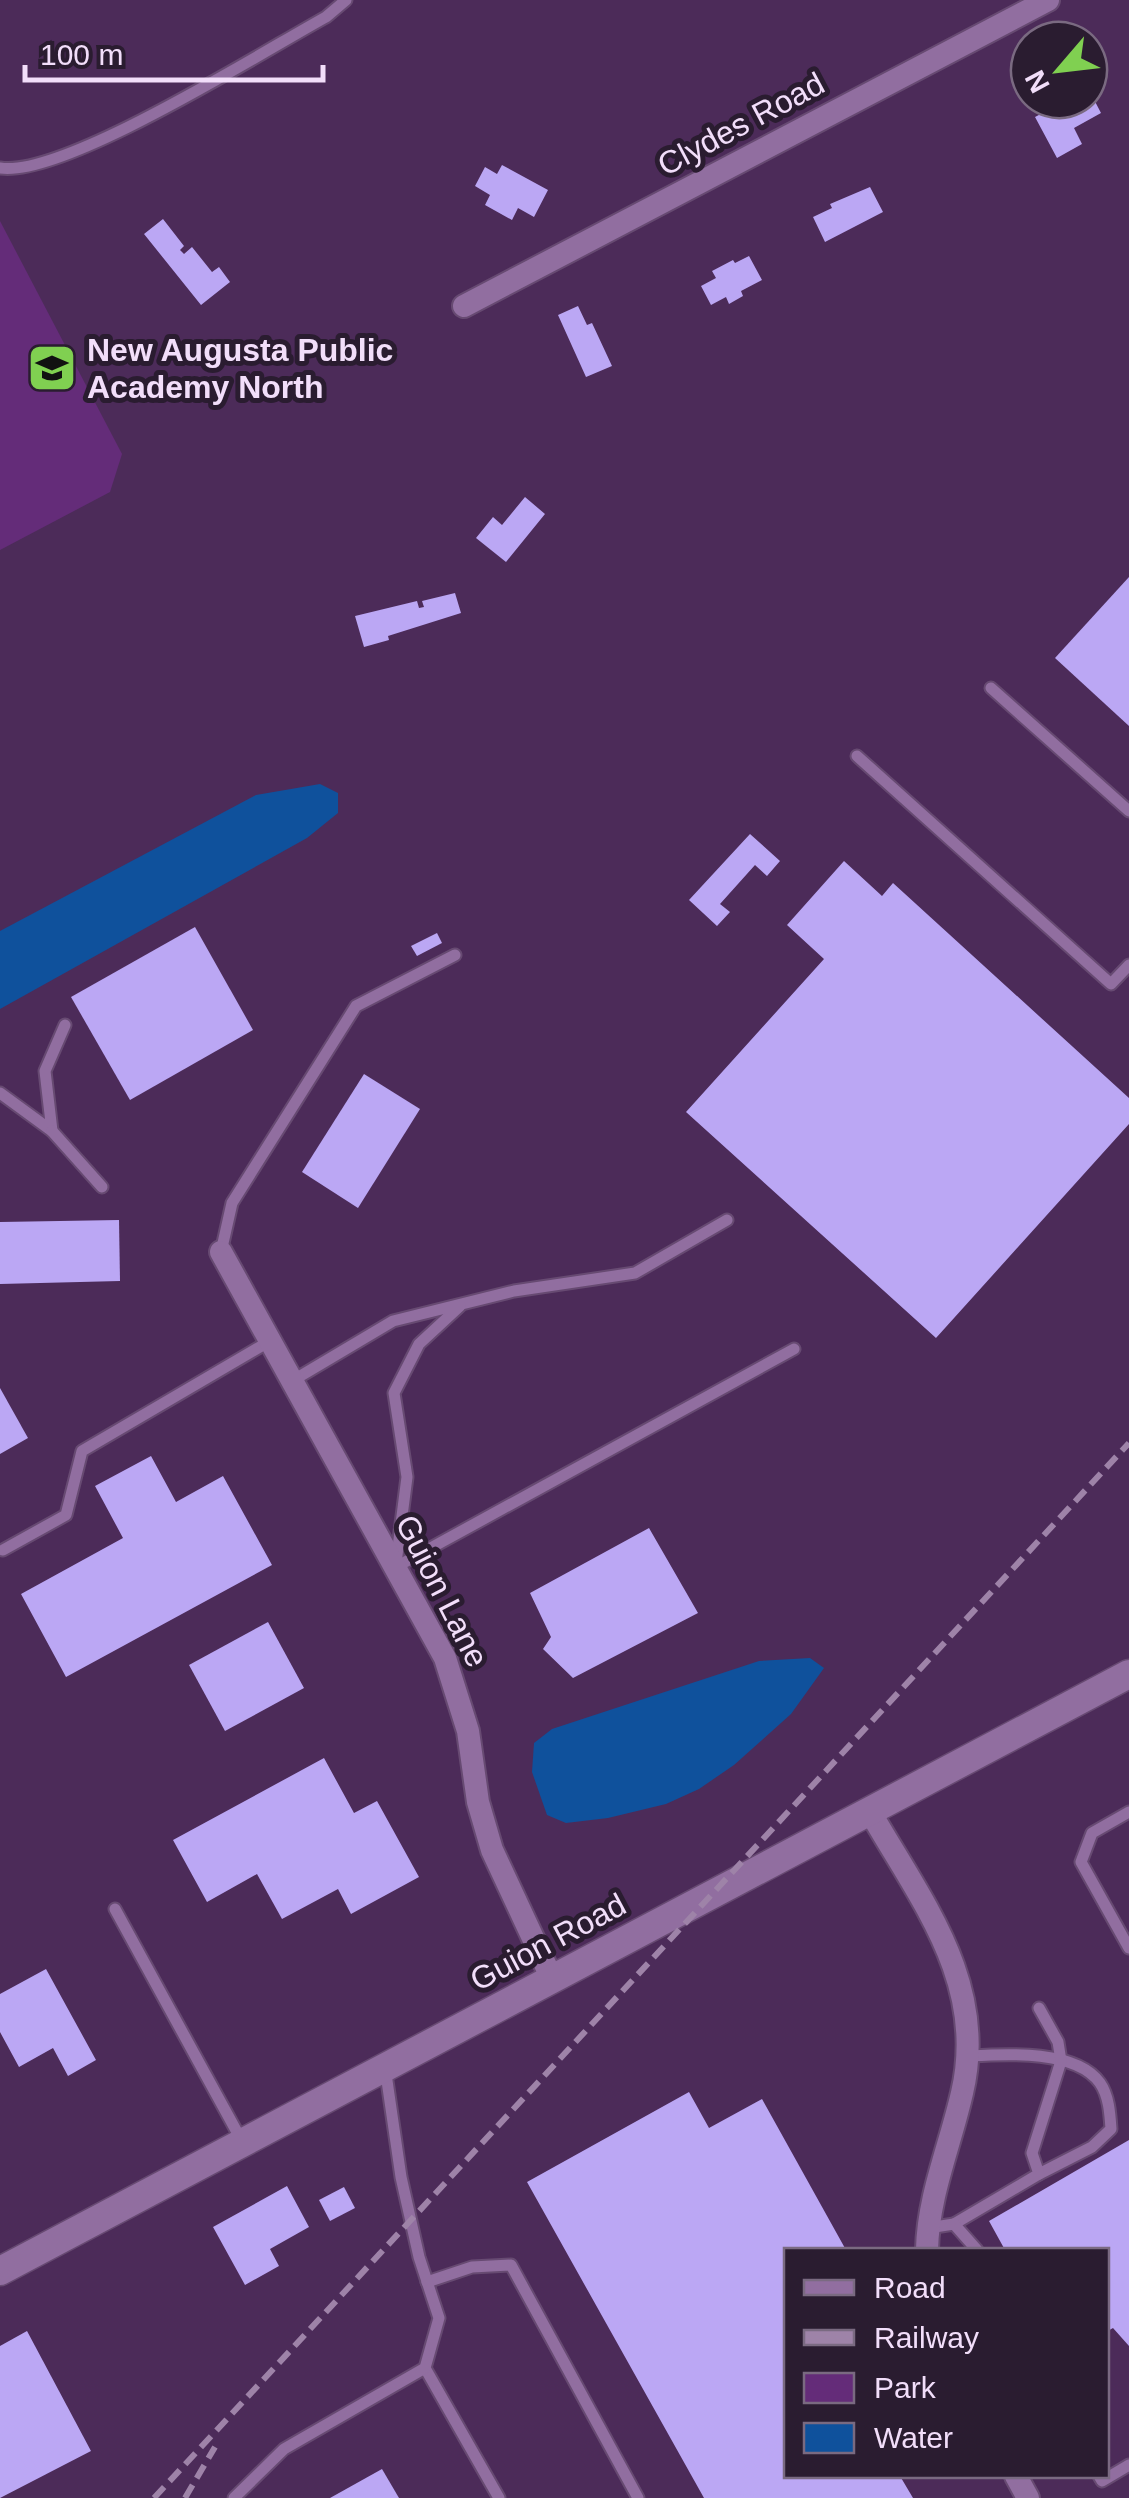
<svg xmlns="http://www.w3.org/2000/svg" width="1129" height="2498" viewBox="0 0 1129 2498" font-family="Arial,sans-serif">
<rect width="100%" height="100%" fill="#4c2b59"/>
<path fill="#642c79" d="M0,221L122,454L110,492L0,550Z"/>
<g fill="#0f519c">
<path d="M320,784L338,793V813L307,838L0,1009V931L256,795Z"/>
<path d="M810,1658L824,1668L791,1714L734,1765L699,1789L666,1804L608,1818L566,1823L547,1815L532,1772L534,1743L552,1729L759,1661Z"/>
</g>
<g fill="#bba7f4">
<path d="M1089,90L1101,113L1074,128L1082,144L1057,158L1035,117L1058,105L1056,102L1059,100H1089Z"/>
<path d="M502,165L548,190L534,217L518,208L512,220L485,205L490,195L475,186L485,167L497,174Z"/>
<path d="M870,187L883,212L825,242L813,217L832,208L830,204Z"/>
<path d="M163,219L184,246L180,250L184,254L192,247L212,272L219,267L230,282L201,305L144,234Z"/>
<path d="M749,256L762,280L741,291L743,296L729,304L726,297L711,305L701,286L716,278L712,271L733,260L735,263Z"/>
<path d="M578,306L587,325L592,323L612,366L586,377L558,315Z"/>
<path d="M525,497L545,514L506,562L476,538L493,517L502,525Z"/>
<path d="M1129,577V726L1055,658Z"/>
<path d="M455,593L461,613L388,636L389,640L364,647L355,616L417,601L419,608L424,607L422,601Z"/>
<path d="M750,834L780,861L767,876L755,865L720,904L730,912L717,926L689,900Z"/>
<path d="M844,861L882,896L893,883L1129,1098V1124L936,1338L686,1112L824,959L787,925Z"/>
<path d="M195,927L253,1030L130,1100L71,997Z"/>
<path d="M437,933L442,943L417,956L411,946Z"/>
<path d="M364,1074L420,1109L358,1208L302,1172Z"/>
<path d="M119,1220L120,1281L0,1284V1222Z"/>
<path d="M0,1388L28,1438L0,1454Z"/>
<path d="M151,1456L176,1502L223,1476L272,1565L66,1677L21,1594L123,1538L95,1486Z"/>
<path d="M649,1528L698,1613L573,1678L543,1649L551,1637L530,1593Z"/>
<path d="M268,1622L304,1688L225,1731L189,1665Z"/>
<path d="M324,1758L354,1813L377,1801L419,1877L351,1914L338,1889L282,1919L257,1874L207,1902L173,1840Z"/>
<path d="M46,1969L96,2060L68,2076L53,2048L19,2067L0,2032V1994Z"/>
<path d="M689,2092L709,2128L762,2099L846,2250H786V2476H900L913,2498H704L527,2182Z"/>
<path d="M1129,2140V2346L1113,2328L1106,2332V2250H1005L989,2221Z"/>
<path d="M287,2186L309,2227L270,2249L279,2266L245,2285L213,2227Z"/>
<path d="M344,2187L355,2208L330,2221L319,2200Z"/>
<path d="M27,2331L91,2451L0,2498V2346Z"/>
<path d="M382,2469L399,2498H330Z"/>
</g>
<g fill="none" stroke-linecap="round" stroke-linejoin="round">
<g stroke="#674a72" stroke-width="15">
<g id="service">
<path d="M0,168C63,178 262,52 326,17L346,0"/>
<path d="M991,688L1129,811"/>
<path d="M857,756L1111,984L1129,965"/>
<path d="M0,1093L52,1131L45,1071L65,1025"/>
<path d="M52,1131L102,1187"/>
<path d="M221,1252L232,1203L356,1006L455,955"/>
<path d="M292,1381L393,1321L514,1291L635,1273L727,1220"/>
<path d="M3,1550L66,1515L82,1451L270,1341"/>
<path d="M396,1563L407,1477L394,1393L419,1344L460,1306"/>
<path d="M396,1567L794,1349"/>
<path d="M1129,1812L1092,1833L1081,1862L1129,1948"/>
<path d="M115,1909L243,2143"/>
<path d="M969,2056C1004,2054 1076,2049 1100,2083C1109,2096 1110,2114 1111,2129L1092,2147L1039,2174"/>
<path d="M954,2224L1039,2174L1032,2153L1061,2061L1058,2042L1039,2008"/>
<path d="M928,2228L954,2224L977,2250"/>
<path d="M427,2282L472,2267L511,2265L638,2498"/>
<path d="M425,2368L499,2498"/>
<path d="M1099,2476L1102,2481L1129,2465"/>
<path d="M234,2498L284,2449L425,2368L439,2318L419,2257L401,2177L385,2067"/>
</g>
</g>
<g stroke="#674a72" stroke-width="26">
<g id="minor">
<path d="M464,306L1048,0"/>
<path d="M221,1252L445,1658L468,1731L478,1802L492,1850L552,1979"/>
<path d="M869,1810C921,1901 988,1983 962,2093C950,2146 928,2196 927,2250"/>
<path d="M1016,2476L1028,2498"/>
</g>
</g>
<g stroke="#674a72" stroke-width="31">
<path id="tertiary" d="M0,2271L1129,1674"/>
</g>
<use href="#service" stroke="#916ea0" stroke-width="11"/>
<use href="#minor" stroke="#916ea0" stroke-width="22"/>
<use href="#tertiary" stroke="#916ea0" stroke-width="28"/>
<g stroke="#9e83a8" stroke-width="6" stroke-dasharray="15 8" stroke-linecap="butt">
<path d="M154,2498L1129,1443"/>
<path d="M185,2498L215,2447"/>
</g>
</g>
<defs>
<g id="school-square" transform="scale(2.5)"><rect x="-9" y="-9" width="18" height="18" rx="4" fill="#80d051" stroke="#2a1c30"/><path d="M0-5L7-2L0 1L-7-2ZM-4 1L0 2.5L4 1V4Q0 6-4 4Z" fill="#111"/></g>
</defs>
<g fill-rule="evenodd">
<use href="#school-square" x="52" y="368"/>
</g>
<g text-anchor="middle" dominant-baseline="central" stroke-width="10" stroke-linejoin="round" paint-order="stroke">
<g font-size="32" fill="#f2defa" stroke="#2a1c30">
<text transform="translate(741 124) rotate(-28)">Clydes Road</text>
<text transform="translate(442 1591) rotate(63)">Guion Lane</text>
<text transform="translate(548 1942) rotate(-28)">Guion Road</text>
</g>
<g font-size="32" font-weight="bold" fill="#f2defa" stroke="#2a1c30" text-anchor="start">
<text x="87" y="350">New Augusta Public<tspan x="87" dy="37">Academy North</tspan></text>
</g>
</g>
<rect x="784" y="2248" width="325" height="230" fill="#2a1c30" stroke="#7a6a81" stroke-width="2.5"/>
<rect x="804" y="2280" width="50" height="15" fill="#916ea0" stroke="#7a6a81" stroke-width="2.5"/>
<text x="874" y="2298" font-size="30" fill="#f2defa">Road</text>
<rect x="804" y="2330" width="50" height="15" fill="#9e83a8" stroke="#7a6a81" stroke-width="2.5"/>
<text x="874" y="2348" font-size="30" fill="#f2defa">Railway</text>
<rect x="804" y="2373" width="50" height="30" fill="#642c79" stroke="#7a6a81" stroke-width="2.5"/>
<text x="874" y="2398" font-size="30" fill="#f2defa">Park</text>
<rect x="804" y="2423" width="50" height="30" fill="#0f519c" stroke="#7a6a81" stroke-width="2.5"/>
<text x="874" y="2448" font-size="30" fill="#f2defa">Water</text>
<g transform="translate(1059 70) rotate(242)"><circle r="48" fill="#2a1c30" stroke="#7a6a81" stroke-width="2.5"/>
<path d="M0-8L18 38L0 25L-18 38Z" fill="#80d051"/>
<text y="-15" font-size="28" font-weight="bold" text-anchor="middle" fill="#f2defa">N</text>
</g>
<path d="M25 65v15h298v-15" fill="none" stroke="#f2defa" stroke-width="5"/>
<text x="40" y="65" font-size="30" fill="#f2defa" stroke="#2a1c30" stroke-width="8" paint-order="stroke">100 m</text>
</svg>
